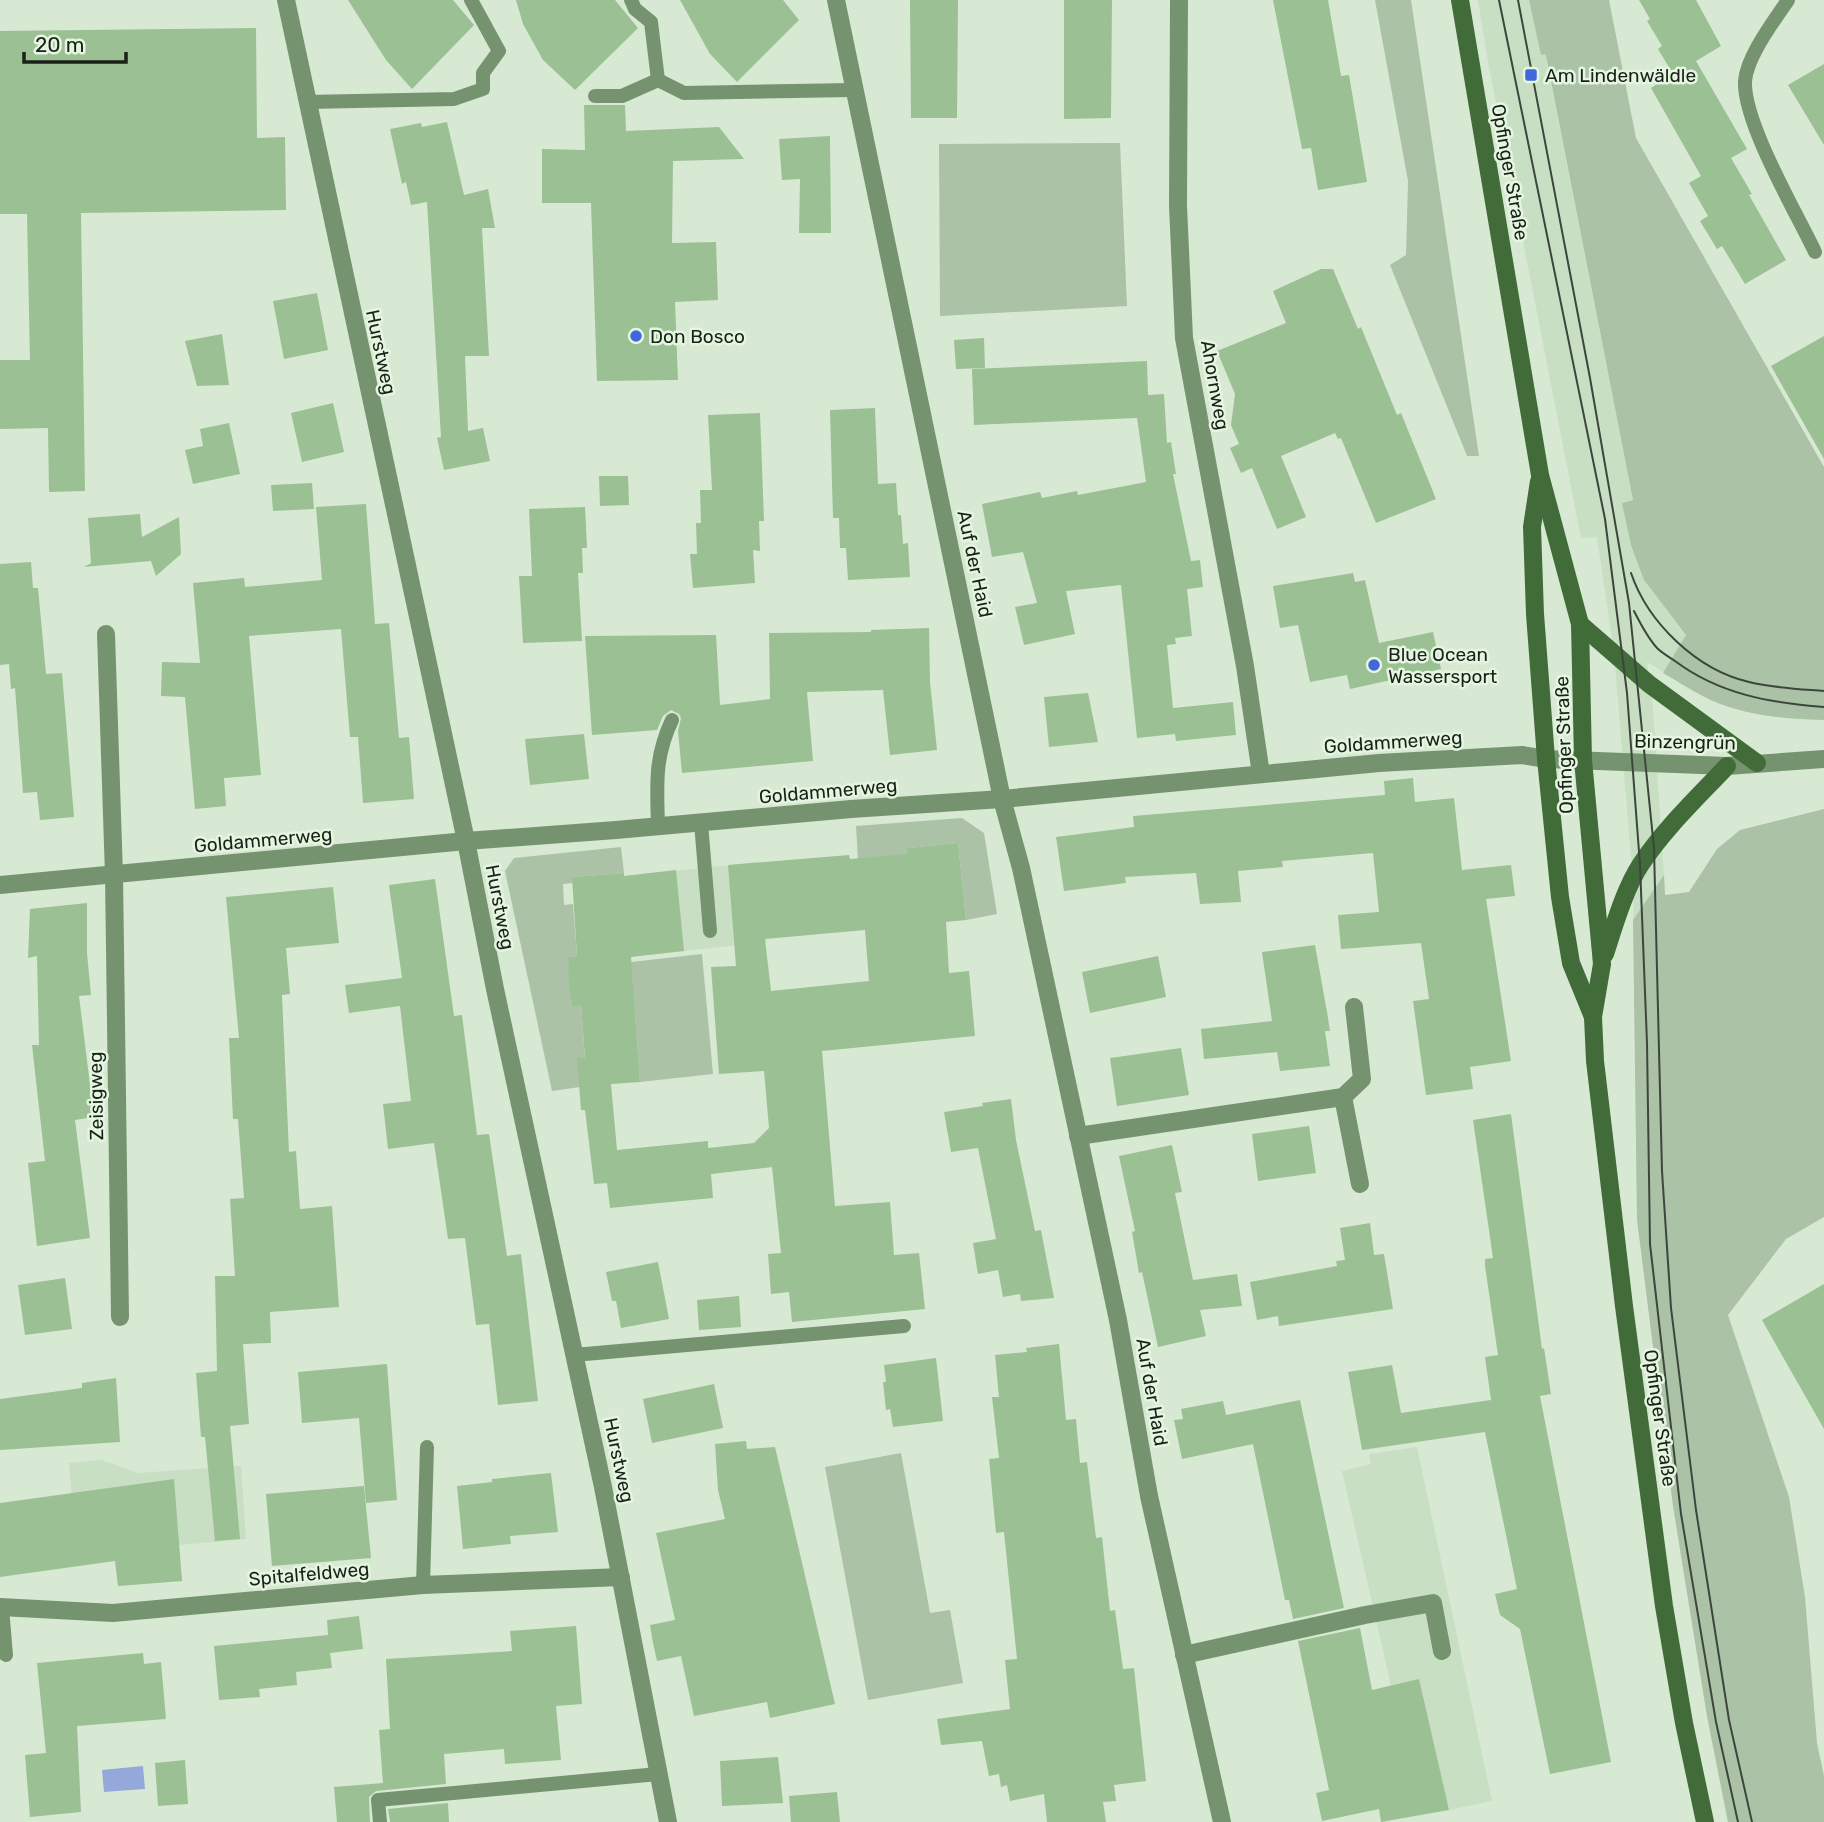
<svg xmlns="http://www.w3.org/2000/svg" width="1824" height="1822" viewBox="0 0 1824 1822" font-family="Rubik,sans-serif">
<rect width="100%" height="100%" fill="#d7e9d3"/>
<g fill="#c8dfc4">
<path d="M1478,0H1529L1541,54H1545L1633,500L1623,502L1644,580L1686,635L1824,680V720L1793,719L1757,714L1712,701L1647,662L1653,709L1664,875L1669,1074L1728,1822L1707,1716L1673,1506L1637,1219L1633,881L1614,653L1597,537L1581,538L1488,62Z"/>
<path d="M757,862L766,942L656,954L647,874Z"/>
<path d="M1417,1447L1492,1801L1449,1810L1446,1798L1418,1804L1342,1471L1371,1464L1369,1454Z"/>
<path d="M102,1460L137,1473L241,1466L246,1539L179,1545L182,1581L118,1586L114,1551L77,1554L69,1463Z"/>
</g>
<g fill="#abc2a7">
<path d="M1375,0H1411L1479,456H1467L1390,265L1406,255L1408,181Z"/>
<path d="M1529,0H1609L1636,138L1824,467V720C1787,719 1746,716 1711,700C1695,693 1679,682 1663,673L1686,635L1644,580L1631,545L1622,503L1633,500L1547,61L1545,54L1541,55Z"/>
<path d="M1120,143L1127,306L940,316L939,144Z"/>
<path d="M1824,809V1217L1786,1239L1728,1315L1789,1497L1805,1597L1817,1743L1824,1776V1822H1728L1707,1716L1673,1506L1637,1219L1633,920L1664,875L1665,895L1689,892L1717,849L1740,830Z"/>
<path d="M962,818L984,833L997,914L966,920L958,843L908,848V854L862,929L856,826Z"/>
<path d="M621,847L624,873L573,877V883L563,884L564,905L573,904L577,956L568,957L572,1005H581L587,1086L552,1091L505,871L514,858Z"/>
<path d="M702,954L713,1074L640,1082L631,962Z"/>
<path d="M901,1453L930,1613L950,1610L963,1683L868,1700L825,1467Z"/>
</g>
<path fill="#94a9d9" d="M143,1766L145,1789L104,1792L102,1770Z"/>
<g fill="#9bc094" fill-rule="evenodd">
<path d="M348,0H453L474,25L412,89L386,60Z"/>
<path d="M516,0H615L638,28L575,90L543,60L523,24Z"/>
<path d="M680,0H783L799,20L737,82L710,54Z"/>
<path d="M910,0H958L957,118H911Z"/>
<path d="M1064,0H1112L1111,118L1064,119Z"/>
<path d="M1273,0H1328L1341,76L1349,75L1367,182L1318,190L1311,148L1302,149Z"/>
<path d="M1639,0H1696L1721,46L1696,61L1747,149L1731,158L1752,194L1749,195L1786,260L1745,284L1722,246L1717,249L1700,221L1708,216L1689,183L1701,176L1651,88L1673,74L1658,49L1662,46L1647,21L1650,19Z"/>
<path d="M256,28L257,138L285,137L286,210L81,213L85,491L49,492L48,428L0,429V360H30L27,214H0V31Z"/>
<path d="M1824,64V145L1788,85Z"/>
<path d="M584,105H625L626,131L719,127L744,159L673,161L672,243L716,242L718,300L675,302L678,380L597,381L591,203H542V149L585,150Z"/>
<path d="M447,122L464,195L488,189L495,228H482L489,356H465L468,431L483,428L490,461L444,470L437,438L441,437L427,202L411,205L406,182L402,184L390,129L421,123L422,127Z"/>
<path d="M830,136L831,233H799L800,179L782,180L779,139Z"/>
<path d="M1321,269H1333L1358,329L1361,327L1397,415L1401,413L1436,499L1376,523L1341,438L1338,439L1335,433L1281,456L1306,517L1277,529L1252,468L1241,473L1230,448L1239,444L1231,425L1235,394L1217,351L1286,323L1273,291Z"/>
<path d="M317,293L328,350L284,359L273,301Z"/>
<path d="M222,334L229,385L197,386L185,341Z"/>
<path d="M1824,336V459L1771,366Z"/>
<path d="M984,338L985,368L956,369L954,340Z"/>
<path d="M1147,361L1148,395L1164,394L1167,443L1171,442L1176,474H1173L1191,561L1200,560L1203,587L1187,589L1192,636L1175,638L1176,644L1167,645L1173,708L1233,702L1236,735L1176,741L1175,734L1137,738L1121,585L1066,591L1075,634L1024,645L1015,607L1037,603L1023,552L992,557L982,504L1040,492L1042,498L1077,491L1078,495L1146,482L1137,418L974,425L972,369Z"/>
<path d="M333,403L344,452L302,462L291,413Z"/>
<path d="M875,408L878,484L896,483L898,515H901L903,544L908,543L910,577L848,580L846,548H840L839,518H833L830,410Z"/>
<path d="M760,413L764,521H759L760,551L753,550L755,583L693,588L690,554H697L696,523H701L700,490H712L708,415Z"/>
<path d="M229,423L240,474L193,484L185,450L203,446L200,429Z"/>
<path d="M599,476H628L629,505L600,506Z"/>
<path d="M312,483L314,509L273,511L271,485Z"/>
<path d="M366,504L375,624L389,623L399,738L409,737L414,799L363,803L358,737H350L341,629L249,636L261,775L224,778L226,806L195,809L185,697L161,696L162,662L200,663L193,583L244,578L245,587L322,580L316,507Z"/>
<path d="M585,507L587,548H582L583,573H578L582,641L523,643L519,576H532L529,509Z"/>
<path d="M140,514L142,537L179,517L181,554L156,576L151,561L84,567L91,563L88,518Z"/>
<path d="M31,562L33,588H38L46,674L62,673L74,817L40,820L37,792L23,793L15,688L11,689L9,664L0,665V564Z"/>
<path d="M1353,573L1355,582L1365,580L1379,643L1433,632L1441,669L1350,689L1347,675L1310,682L1298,625L1280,628L1273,586Z"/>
<path d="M929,628L930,682L937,750L890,755L883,690L807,692L813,761L682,773L678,731L681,718L679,714L671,710L663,716L657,730L592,735L585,636L716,635L720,705L770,699L769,633L871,632V630Z"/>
<path d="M1088,693L1098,742L1049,747L1044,697Z"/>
<path d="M584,734L589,779L530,785L525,739Z"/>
<path d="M1413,778L1415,802L1454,798L1462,870L1511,865L1515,896L1486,899L1511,1061L1470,1067L1473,1089L1426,1095L1413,1001L1429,999L1421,943L1341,949L1338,915L1379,912L1373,853L1282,861L1283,867L1238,871L1241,902L1200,904L1196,873L1125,877L1126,883L1064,891L1056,837L1134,827L1133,816L1385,795L1384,781Z"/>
<path d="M958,843L966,920L946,922L949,973L969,971L975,1036L822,1051L835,1206L890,1202L894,1255L919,1253L925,1309L792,1322L789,1292L771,1294L768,1254L781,1253L772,1167L711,1174L713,1198L660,1203L610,1208L607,1183L594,1184L585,1110H581L577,1058H585L581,1005L572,1006L569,983L568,957L577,956L572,877L624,873V876L676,870L684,951L631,957L640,1082L611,1084L617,1150L708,1141V1148L754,1143L769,1128L764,1071L719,1074L711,967L736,966L728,865L849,855L850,859L908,854L907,848ZM865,930L869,981L771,991L765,939Z"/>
<path d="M435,879L454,1016L462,1015L477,1135L489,1134L507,1256L521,1254L538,1401L498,1405L489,1324L476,1325L465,1238L448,1239L434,1143L388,1149L383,1104L411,1101L400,1006L349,1013L345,985L402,978L389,885Z"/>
<path d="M333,887L339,943L286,948L290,994L282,995L289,1152L296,1151L300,1209L332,1206L339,1307L270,1312L271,1343L243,1344L249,1424L230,1426L240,1539L215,1541L205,1437H201L196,1373L217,1371L215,1276H235L230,1199L244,1198L238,1119H233L229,1038H239L226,897Z"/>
<path d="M87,903V953L91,995L79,996L94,1117L75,1120L90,1238L37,1246L28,1163L45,1161L32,1045H39L37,956L28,958L30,909Z"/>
<path d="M1315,945L1327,1012L1330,1031H1325L1330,1066L1280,1071L1277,1052L1204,1059L1201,1029L1272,1021L1262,952Z"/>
<path d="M1158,956L1166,997L1090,1013L1082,972Z"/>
<path d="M1181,1048L1189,1095L1117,1106L1110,1058Z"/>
<path d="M1011,1099L1016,1140L1035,1231L1041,1230L1054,1298L1021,1301L1020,1294L1003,1297L998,1270L978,1274L973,1243L996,1239L978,1148L951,1152L944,1112L983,1106L982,1103Z"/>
<path d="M1511,1114L1542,1349L1544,1348L1551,1394L1540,1396L1611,1762L1550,1774L1520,1629L1500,1615L1495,1594L1517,1589L1485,1432L1362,1450L1348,1372L1392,1365L1401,1413L1491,1400L1485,1357L1498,1355L1485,1266V1259L1493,1258L1473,1120Z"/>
<path d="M1309,1126L1316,1173L1258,1181L1252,1134Z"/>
<path d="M1172,1145L1182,1192L1175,1193L1193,1280L1237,1274L1242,1306L1200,1310L1206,1336L1158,1347L1142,1272L1139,1273L1132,1232L1135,1231L1119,1156Z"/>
<path d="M1370,1223L1374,1255L1384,1254L1393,1309L1279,1326L1278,1316L1257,1320L1250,1282L1337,1266L1336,1261L1345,1260L1340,1228Z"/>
<path d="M658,1262L669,1319L621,1328L616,1301H612L606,1272Z"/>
<path d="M65,1278L72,1329L25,1335L18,1285Z"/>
<path d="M1824,1284V1429L1762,1320Z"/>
<path d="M739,1296L741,1327L699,1330L697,1300Z"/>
<path d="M1059,1344L1066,1420L1076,1419L1080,1463L1087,1462L1096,1538L1102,1537L1110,1611L1115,1610L1123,1669L1134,1668L1146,1781L1114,1785L1116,1801L1103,1802L1106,1822H1047L1044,1794L1010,1801L1007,1785L1001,1787L999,1774L989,1776L982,1741L941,1745L937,1719L1010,1709L1005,1660L1017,1659L1004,1532L996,1533L989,1459L999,1458L992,1397H999L995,1355L1027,1352L1026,1348Z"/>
<path d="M936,1358L943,1421L893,1427L890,1409L886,1410L883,1382H886L884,1365Z"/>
<path d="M387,1364L397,1500L366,1503L359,1418L302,1423L298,1372Z"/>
<path d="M116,1378L120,1442L0,1450V1399L82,1388V1383Z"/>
<path d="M714,1384L723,1428L652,1443L643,1399Z"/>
<path d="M1300,1400L1344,1608L1293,1619L1289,1600H1285L1253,1444L1182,1459L1174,1420L1183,1419L1181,1409L1223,1401L1226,1415Z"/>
<path d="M746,1441L747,1449L775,1447L835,1704L770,1718L767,1702L694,1716L681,1656L657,1661L653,1643L650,1625L675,1620L656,1533L725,1519L718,1490L715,1444Z"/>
<path d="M551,1473L558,1532L510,1536L511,1544L463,1549L457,1486L492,1482V1479Z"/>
<path d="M174,1479L182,1581L118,1586L115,1561L0,1577V1503Z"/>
<path d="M364,1486L371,1558L272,1566L266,1494Z"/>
<path d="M359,1616L363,1649L330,1653L332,1668L296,1672L297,1685L259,1689L260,1697L219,1700L214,1646L328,1635L327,1620Z"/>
<path d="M576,1626L582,1704L556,1706L561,1760L505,1764L504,1749L444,1754L446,1784L376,1791L369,1797L370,1822H337L334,1787L383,1783L379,1730L390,1729L386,1659L512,1651L510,1631Z"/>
<path d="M1360,1628L1372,1690L1419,1679L1449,1810L1381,1822L1379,1809L1322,1821L1316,1793L1329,1790L1298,1641Z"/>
<path d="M143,1653L144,1664L161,1662L166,1719L77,1726L81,1812L30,1817L25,1755L46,1753L37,1663Z"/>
<path d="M778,1757L783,1803L722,1806L720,1761Z"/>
<path d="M185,1760L188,1804L158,1806L155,1763Z"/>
<path d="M837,1792L840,1822H791L789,1796Z"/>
<path d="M448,1803L449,1822H390L388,1809Z"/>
</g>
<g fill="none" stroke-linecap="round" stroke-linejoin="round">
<g stroke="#769370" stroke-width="14">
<path d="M631,0L635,9L651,22L658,80"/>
<path d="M1788,0C1774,21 1747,56 1745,81C1743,122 1796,212 1815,252"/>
<path d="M595,96H622L658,80L684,93L853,90"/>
<path d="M307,102L454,99L483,89V73L499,51L471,0"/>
<path d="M701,823L710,931"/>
<path d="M658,826C657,786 654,758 672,720"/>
<path d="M574,1355L904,1326"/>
<path d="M423,1585L427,1447"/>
<path d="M2,1608L6,1655"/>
<path d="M380,1822L378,1800L658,1774"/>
</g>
<g stroke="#769370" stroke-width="18">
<path d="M286,0L466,841L495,989L603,1487L668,1822"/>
<path d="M836,0L1002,799L1021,868L1118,1320L1149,1496L1222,1822"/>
<path d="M1179,0L1178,206L1184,338L1245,666L1261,774"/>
<path d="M106,634L114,875L120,1317"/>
<path d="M0,885L466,841L616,830L851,809L1002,799L1379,763L1522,755L1546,759L1727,766L1824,759"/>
<path d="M1343,1097L1360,1184"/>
<path d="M1078,1136L1343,1097L1362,1079L1354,1007"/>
<path d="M0,1607L113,1613L423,1585L621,1577"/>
<path d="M1184,1655L1365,1615L1433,1603L1442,1651"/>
</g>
<g stroke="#416b39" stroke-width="18">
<path d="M1460,0L1540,475L1580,624L1583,760L1602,964L1593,1017L1595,1061L1624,1306L1664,1606L1684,1723L1705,1822"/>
<path d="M1539,481L1532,527L1535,614L1546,759L1560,897L1571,963L1593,1017"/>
<path d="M1580,624L1649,684L1757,763"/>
<path d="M1605,954C1614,926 1625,888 1641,864C1665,828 1697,798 1727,766"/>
</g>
<g stroke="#3d463c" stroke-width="2">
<path d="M1499,0L1605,519L1627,693L1640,865L1647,1043L1650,1244L1681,1514L1716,1722L1738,1822"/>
<path d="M1518,0L1590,378L1629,603L1654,848L1662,1171L1671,1308L1696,1510L1729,1720L1752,1822"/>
<path d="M1631,573C1648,623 1697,670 1749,682C1774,688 1799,689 1824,691"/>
<path d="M1634,611C1640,623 1648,638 1657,648C1662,653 1669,657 1675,661C1719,694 1770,703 1824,707"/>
</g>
</g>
<g fill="#4168da" stroke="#e4f6e0" stroke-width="2.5">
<rect x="1524" y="68" width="14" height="14" rx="3.5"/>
<circle cx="636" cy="336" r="7"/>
<circle cx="1374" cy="665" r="7"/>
</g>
<g text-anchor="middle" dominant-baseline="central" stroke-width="5" stroke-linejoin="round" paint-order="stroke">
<g font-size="19" fill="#1a2119" stroke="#e4f6e0" text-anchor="start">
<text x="1545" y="75">Am Lindenwäldle</text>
<text x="650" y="336">Don Bosco</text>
<text x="1388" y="654">Blue Ocean<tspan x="1388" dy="22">Wassersport</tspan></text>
</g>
<g font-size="19" fill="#1a2119" stroke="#e4f6e0">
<text transform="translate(1510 172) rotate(80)">Opfinger Straße</text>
<text transform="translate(381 352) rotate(78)">Hurstweg</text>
<text transform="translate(1215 385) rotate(80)">Ahornweg</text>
<text transform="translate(975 564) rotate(78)">Auf der Haid</text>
<text transform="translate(1393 742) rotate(-4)">Goldammerweg</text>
<text transform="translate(1685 742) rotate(1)">Binzengrün</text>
<text transform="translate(1564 745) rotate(-92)">Opfinger Straße</text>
<text transform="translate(828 791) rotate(-5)">Goldammerweg</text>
<text transform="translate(263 840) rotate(-5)">Goldammerweg</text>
<text transform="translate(500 907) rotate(79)">Hurstweg</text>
<text transform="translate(96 1096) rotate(-91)">Zeisigweg</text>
<text transform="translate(1152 1392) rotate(80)">Auf der Haid</text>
<text transform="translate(1660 1418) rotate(82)">Opfinger Straße</text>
<text transform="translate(619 1460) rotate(78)">Hurstweg</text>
<text transform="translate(309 1574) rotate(-5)">Spitalfeldweg</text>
</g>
</g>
<path d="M24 52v10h102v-10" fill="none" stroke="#1a2119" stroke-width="3.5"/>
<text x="35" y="52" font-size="21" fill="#1a2119" stroke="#e4f6e0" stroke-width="5" paint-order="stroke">20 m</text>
</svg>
